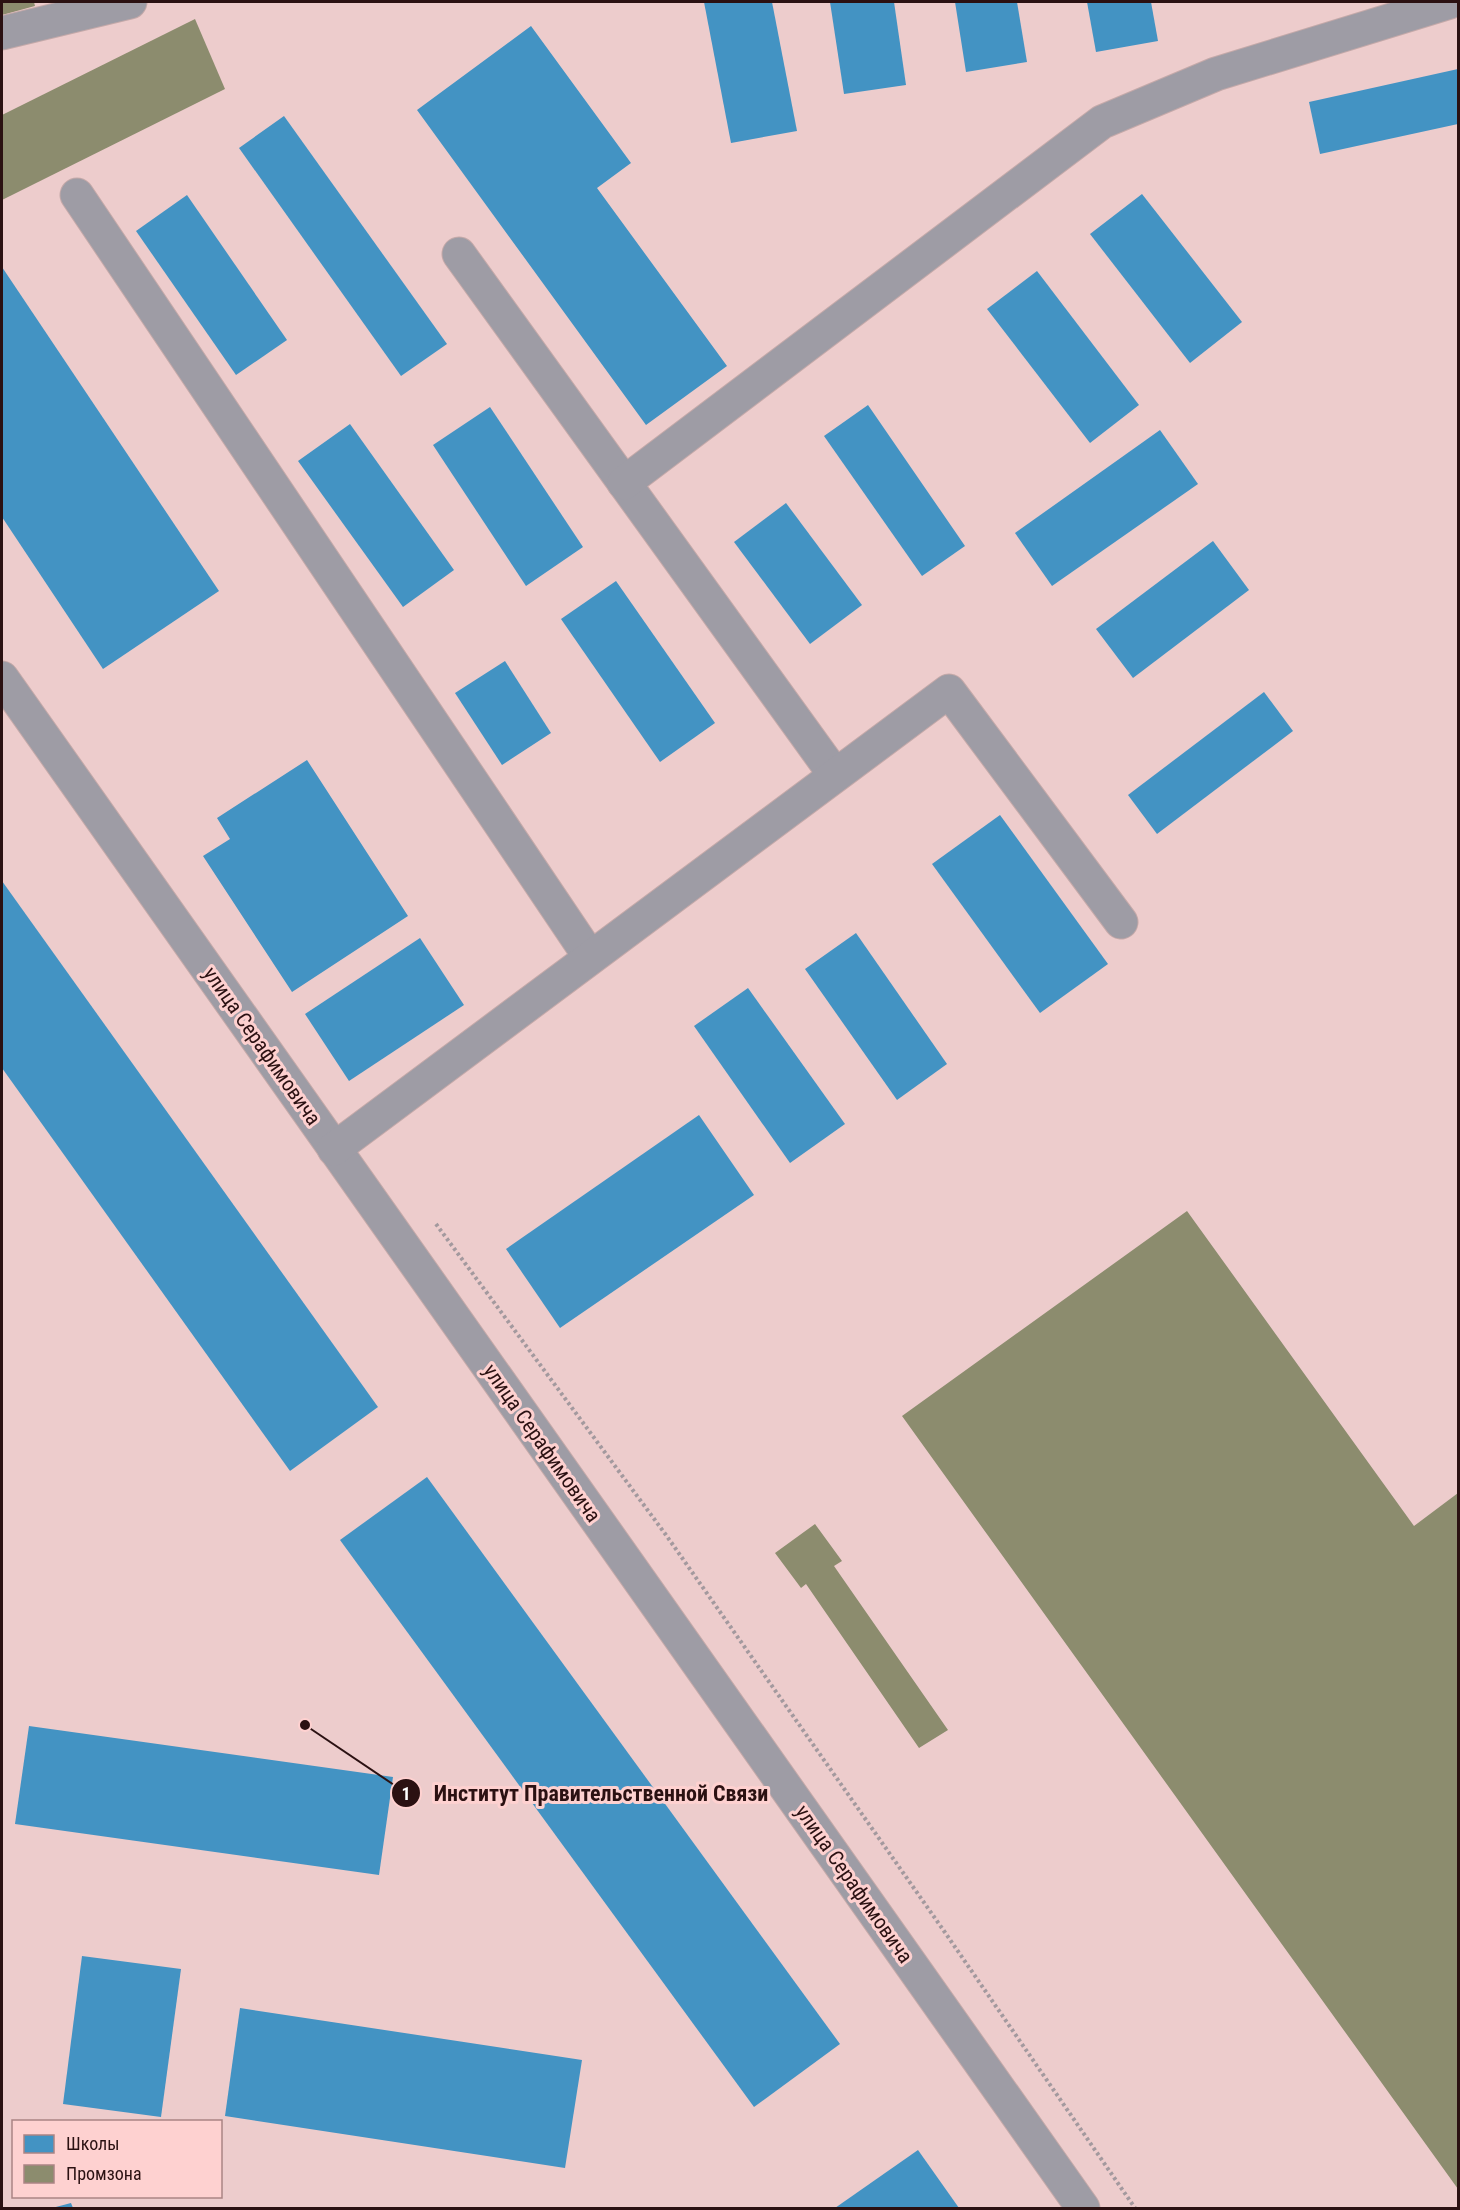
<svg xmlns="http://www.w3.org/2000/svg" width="1460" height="2210" viewBox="0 0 1460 2210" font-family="'Roboto Condensed',sans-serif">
<rect width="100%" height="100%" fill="#edcccc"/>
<g fill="#4393c3">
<path d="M704,2H772L797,131L731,143Z"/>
<path d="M830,2H894L906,85L844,94Z"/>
<path d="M955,2H1017L1027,62L966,72Z"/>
<path d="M1087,2H1151L1158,41L1096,52Z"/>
<path d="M531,26L631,163L597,188L727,366L646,425L417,110Z"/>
<path d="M1458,69V124L1320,154L1309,102Z"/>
<path d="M284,116L447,344L401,376L239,148Z"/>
<path d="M1142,194L1242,322L1190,363L1090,234Z"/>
<path d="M187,195L287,340L236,375L136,231Z"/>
<path d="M2,267L219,591L103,669L2,517Z"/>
<path d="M1037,271L1139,405L1090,443L987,309Z"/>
<path d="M868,405L965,546L922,576L824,436Z"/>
<path d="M490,407L583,547L526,586L433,445Z"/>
<path d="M350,424L454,570L403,607L298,461Z"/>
<path d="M1160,430L1198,484L1052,586L1015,533Z"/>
<path d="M786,503L862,605L810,644L734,542Z"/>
<path d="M1213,541L1249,590L1133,678L1096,629Z"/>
<path d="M616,581L715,723L660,762L561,619Z"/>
<path d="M505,661L551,733L502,765L455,693Z"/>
<path d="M1264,692L1293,731L1157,834L1128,795Z"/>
<path d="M307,760L408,916L292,992L203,856L230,839L217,818Z"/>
<path d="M1000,815L1108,964L1040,1013L932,864Z"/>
<path d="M2,881L378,1407L290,1471L2,1068Z"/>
<path d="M856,933L947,1064L897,1100L805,969Z"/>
<path d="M420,938L464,1005L349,1081L305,1014Z"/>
<path d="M748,988L845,1124L790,1163L694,1026Z"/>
<path d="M699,1115L754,1195L560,1328L506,1249Z"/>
<path d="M427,1477L840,2044L754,2107L340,1540Z"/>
<path d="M29,1726L393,1777L379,1875L15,1824Z"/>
<path d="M82,1956L181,1969L161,2117L63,2104Z"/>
<path d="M240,2008L582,2060L565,2168L225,2116Z"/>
<path d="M918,2150L959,2208H835Z"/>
<path d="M71,2203L73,2208H52Z"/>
</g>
<g fill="#8c8c6e">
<path d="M2,2H34L35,6L2,15Z"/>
<path d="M195,19L225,89L2,200V115Z"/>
<path d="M1187,1211L1414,1526L1458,1493V2189L902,1416Z"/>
<path d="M815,1524L842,1561L834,1566L948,1730L919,1748L806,1584L801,1588L775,1553Z"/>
</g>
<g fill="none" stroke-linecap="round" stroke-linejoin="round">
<g stroke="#c4a9a9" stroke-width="35">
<g id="minor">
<path d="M2,33L130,2"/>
<path d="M77,195L590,957"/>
<path d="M459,254L835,775"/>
<path d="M624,483L1102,122L1216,74L1450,2"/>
<path d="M2,678L1083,2208"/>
<path d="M334,1149L949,691L1121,922"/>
</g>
</g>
<path stroke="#a3999e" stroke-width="4" stroke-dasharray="3 3" stroke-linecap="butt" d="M436,1224L666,1535L944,1931L1135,2208"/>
<use href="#minor" stroke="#9e9ca5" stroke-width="33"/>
</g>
<g text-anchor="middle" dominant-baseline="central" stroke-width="6" stroke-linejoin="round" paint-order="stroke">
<g font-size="21" fill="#2b1112" stroke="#fed1d0">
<text transform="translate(262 1046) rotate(55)">улица Серафимовича</text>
<text transform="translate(542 1443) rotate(55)">улица Серафимовича</text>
<text transform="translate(854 1884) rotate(55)">улица Серафимовича</text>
</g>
</g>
<path fill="none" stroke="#2b1112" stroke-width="2" d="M305 1725L406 1793"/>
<g fill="#2b1112" stroke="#fed1d0" stroke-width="2">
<circle cx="305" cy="1725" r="6"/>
<circle cx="406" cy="1793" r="15"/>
</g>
<g font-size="18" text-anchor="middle" font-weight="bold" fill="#fff">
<text x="406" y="1800">1</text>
</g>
<g font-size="22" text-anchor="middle" font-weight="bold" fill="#2b1112" stroke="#fed1d0" stroke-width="6" stroke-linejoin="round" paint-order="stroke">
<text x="601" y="1801">Институт Правительственной Связи</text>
</g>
<rect width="1460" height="2210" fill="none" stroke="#2b1112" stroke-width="6"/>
<rect x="12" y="2120" width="210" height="78" fill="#fed1d0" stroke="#aa8484" stroke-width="1.5"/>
<rect x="24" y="2135" width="30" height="18" fill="#4393c3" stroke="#aa8484" stroke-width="1.5"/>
<text x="66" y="2150" font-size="18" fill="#2b1112">Школы</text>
<rect x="24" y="2165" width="30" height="18" fill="#8c8c6e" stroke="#aa8484" stroke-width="1.5"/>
<text x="66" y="2180" font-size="18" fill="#2b1112">Промзона</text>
</svg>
